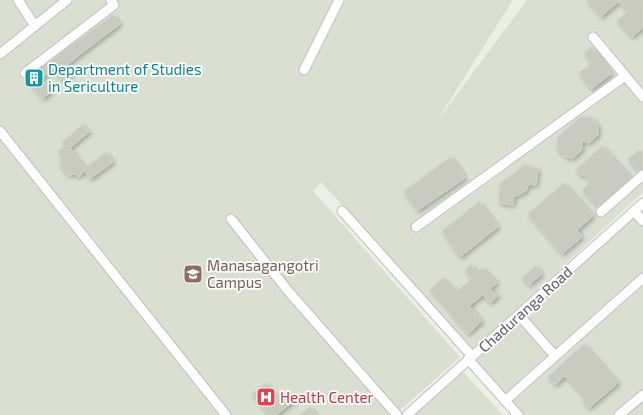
<svg xmlns="http://www.w3.org/2000/svg" width="643" height="415" viewBox="0 0 643 415" font-family="'Exo 2',sans-serif">
<defs>
<filter id="shadow"><feDropShadow dx="2" dy="2" stdDeviation="2" flood-color="#0004"/></filter>
</defs>
<rect width="100%" height="100%" fill="#ecefe4"/>
<g fill="#dbdfd2">
<path d="M0,0H513L435,124L527,0H643V192L473,350L321,182L313,191L460,357L395,415H0Z"/>
<path d="M643,207V415H513L469,366Z"/>
<path d="M461,370L503,415H412Z"/>
</g>
<g fill="#c9cac0" stroke="#d0d4c2" filter="url(#shadow)">
<path d="M586,0H643V27L632,37L617,21L628,11L619,1L601,17Z"/>
<path d="M113,15L120,24L64,67L71,76L63,82L54,69L41,78L51,92L42,99L27,78Z"/>
<path d="M592,47L611,74L591,89L579,73L592,64L584,53Z"/>
<path d="M580,117L591,118L598,125V135L589,143L582,141V150L573,158L565,157L557,149V138Z"/>
<path d="M83,125L89,132L70,148L85,168L106,153L113,162L90,179L85,171L78,177L76,174L69,175L66,173L62,169L60,162L62,157L58,152L65,146L62,142Z"/>
<path d="M602,146L631,178L598,207L582,190L590,182L583,174L581,176L576,170Z"/>
<path d="M639,150L643,154V169L638,171L628,159Z"/>
<path d="M451,157L465,178L417,211L404,191Z"/>
<path d="M524,165L538,169L536,185L529,184L526,191L514,197L513,205L499,203L500,184Z"/>
<path d="M564,183L593,216L577,230L582,237L562,254L528,214Z"/>
<path d="M479,202L498,227L460,257L442,231Z"/>
<path d="M471,265L477,273L483,268L491,278L492,277L497,283L490,288L498,296L490,303L483,295L469,306L482,321L468,334L450,313L451,312L430,290L443,278L456,292L472,279L465,270Z"/>
<path d="M536,266L542,274L529,285L522,278Z"/>
<path d="M584,344L618,383L589,408L582,400L585,398L565,376L555,385L548,377Z"/>
<path d="M266,383L279,400L288,393L294,401L276,415H269L252,394Z"/>
<path d="M310,407L316,415H300Z"/>
</g>
<g fill="none" stroke-linecap="round" stroke-linejoin="round">
<g stroke="#bfbec6" stroke-width="11">
<g id="minor">
<path d="M18,0L35,26"/>
<path d="M593,37L643,97"/>
<path d="M0,54L67,0"/>
<path d="M304,70L339,0"/>
<path d="M25,73L114,5L111,0"/>
<path d="M0,131L226,415"/>
<path d="M342,211L472,356"/>
<path d="M634,211L643,221"/>
<path d="M601,212L643,175"/>
<path d="M231,219L289,292L397,415"/>
<path d="M416,227L625,76"/>
<path d="M519,315L555,356"/>
<path d="M468,359L518,415"/>
<path d="M505,401L643,278"/>
<path d="M407,415L643,203"/>
<path d="M619,415L643,395"/>
</g>
</g>
<use href="#minor" stroke="#fff" stroke-width="9"/>
</g>
<defs>
<g id="building-square" transform="scale(1)"><rect x="-9" y="-9" width="18" height="18" rx="4" fill="#0f9aa8" stroke="#fff"/><path d="M-4-6H4V6H1V3H-1V6H-4ZM-2.5-4.3h1.7v1.8h-1.7ZM.8-4.3h1.7v1.8H.8ZM-2.5-1h1.7V.8h-1.7ZM.8-1h1.7V.8H.8Z" fill="#fff"/></g>
<g id="university-square" transform="scale(1)"><rect x="-9" y="-9" width="18" height="18" rx="4" fill="#8d6e63" stroke="#fff"/><path d="M0-5L7-2L0 1L-7-2ZM-4 1L0 2.5L4 1V4Q0 6-4 4Z" fill="#fff"/></g>
<g id="hospital-square" transform="scale(1)"><rect x="-9" y="-9" width="18" height="18" rx="4" fill="#e0444e" stroke="#fff"/><path d="M-5-5h3v3.5h4V-5h3V5h-3V1.5h-4V5h-3Z" fill="#fff"/></g>
</defs>
<g fill-rule="evenodd">
<use href="#building-square" x="34" y="78"/>
<use href="#university-square" x="193" y="274"/>
<use href="#hospital-square" x="266" y="397"/>
</g>
<g text-anchor="middle" dominant-baseline="central" stroke-width="3.5" stroke-linejoin="round" paint-order="stroke">
<g font-size="15" fill="#0d838f" stroke="#fff" text-anchor="start">
<text x="48" y="69">Department of Studies<tspan x="48" dy="17">in Sericulture</tspan></text>
</g>
<g font-size="15" fill="#785e54" stroke="#fff" text-anchor="start">
<text x="207" y="265">Manasagangotri<tspan x="207" dy="17">Campus</tspan></text>
</g>
<g font-size="15" fill="#5d5c65" stroke="#fff">
<text transform="translate(525 309) rotate(-42)">Chaduranga Road</text>
</g>
<g font-size="15" fill="#be3a42" stroke="#fff" text-anchor="start">
<text x="280" y="397">Health Center</text>
</g>
</g>
</svg>
